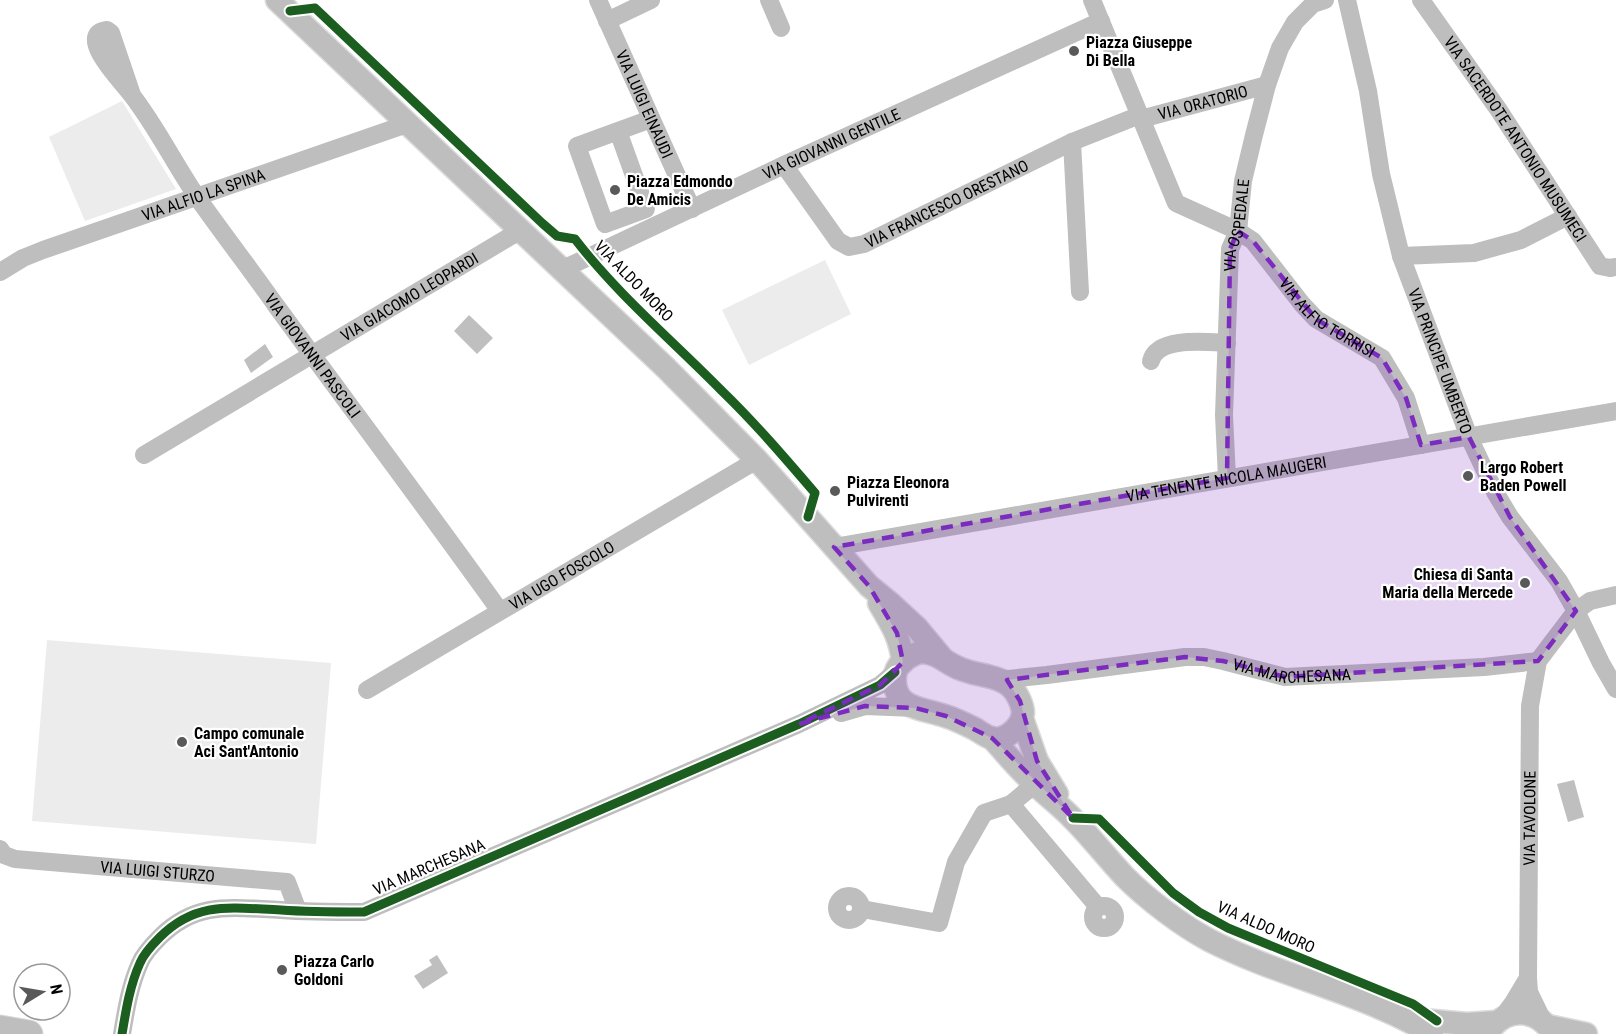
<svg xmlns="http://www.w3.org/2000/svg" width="1616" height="1034" viewBox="0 0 1616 1034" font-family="'Roboto Condensed',sans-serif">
<rect width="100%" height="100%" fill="#fff"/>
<g fill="#ececec">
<path d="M122,101L176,189L85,221L49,137Z"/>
<path d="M825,260L851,314L749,365L722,310Z"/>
<path d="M47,640L331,663L316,844L32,821Z"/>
</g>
<g fill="#bfbfbf">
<path d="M469,315L493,338L477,354L454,331Z"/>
<path d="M265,344L273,357L251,373L244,360Z"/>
<path d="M1574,780L1584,817L1568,822L1557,784Z"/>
<path d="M437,955L448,973L423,989L414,976L432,965L429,960Z"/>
</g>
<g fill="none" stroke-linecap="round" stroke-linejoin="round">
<g stroke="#dbdbdb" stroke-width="25">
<g id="major">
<path d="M277,0L666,368L757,460L869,586L891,604L917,628L942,658"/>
<path d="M879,603C891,624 900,636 903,662"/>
<path d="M920,652C938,652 945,663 961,669C977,676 1000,675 1012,688C1017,693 1023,705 1023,713C1022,727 1005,742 991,738C985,736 980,732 975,729C965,724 955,719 945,716C922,708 892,709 895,676C896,663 909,656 920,652Z"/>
<path d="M1022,718L1037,761L1057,794"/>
<path d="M992,738C1006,754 1020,771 1036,785C1048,797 1062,807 1073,819C1091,837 1107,858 1125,877C1147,899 1181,925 1209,940C1281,977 1362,992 1432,1034"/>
<path d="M1411,1019L1467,1024L1496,1022"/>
<path d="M1548,1026L1586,1034"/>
<path d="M1487,1034C1504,1007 1536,1006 1553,1034"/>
</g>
</g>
<g stroke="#dbdbdb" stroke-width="29">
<path id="highway" d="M0,1029L29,1034"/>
</g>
<g stroke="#bebebe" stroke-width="18">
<path id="s1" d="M598,0L692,209"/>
<path d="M769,0L781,28"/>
<path id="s2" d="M1092,0L1176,203L1238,231L1253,241L1302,304L1316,319L1382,358L1406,398L1421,445"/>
<path id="s3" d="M1347,0L1368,91L1381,174L1401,256L1469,437L1495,492L1510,517L1559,581L1576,611L1601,663L1616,689"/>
<path id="s4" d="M1421,0L1498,109L1600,266L1610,268L1616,267"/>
<path d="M607,21L651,0"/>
<path id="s5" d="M132,95L111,33L107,30C74,34 124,84 131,94C156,126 174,163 197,197C223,234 251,270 277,307C351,408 427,509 500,611"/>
<path id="s6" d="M1141,119L1267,85"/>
<path d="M618,131L646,209L605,224L577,146L651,119"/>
<path d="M1072,142L1080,292"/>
<path id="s7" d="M784,165L838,241L849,247L864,244L1072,142L1140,115"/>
<path d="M1401,256L1474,253L1521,240L1568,216"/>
<path id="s8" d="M563,269L784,165L1101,21"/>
<path id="s9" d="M0,272L23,258L43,250L407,124"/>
<path d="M1151,361C1157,336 1207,342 1227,343"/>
<path id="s10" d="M144,455L521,230"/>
<path id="s11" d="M1227,478L1224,415L1230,249L1238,231L1243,181L1254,135L1267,85L1280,48L1295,22L1313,4L1325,0"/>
<path id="s12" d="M834,547L1616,411"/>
<path id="s13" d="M998,680L1047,675L1185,657H1204L1223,661L1285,677L1484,667L1538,661"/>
<path id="s14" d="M367,690L757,460"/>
<path d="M841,713L865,706L915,708"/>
<path d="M1011,804L1098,907"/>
<path id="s15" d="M0,849L4,855L15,859L287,882L298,911"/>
<circle cx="849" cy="908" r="12"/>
<circle cx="1104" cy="917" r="11"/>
<path d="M862,909L939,923L956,862L984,813L1011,804L1035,784"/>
<path d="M1501,1019L1513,1003L1528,978"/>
<path id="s16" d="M1543,1021L1529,992L1528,978L1530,706L1538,661L1576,611L1590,601L1616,595"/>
<path d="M122,1034C126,1010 130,985 140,963C144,953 153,944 160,937C197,900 233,908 281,910C308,912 336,912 364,912L799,724L880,685L895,672"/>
</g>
<use href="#major" stroke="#bebebe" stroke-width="22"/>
<use href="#highway" stroke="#bebebe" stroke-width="27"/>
<g stroke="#fff" stroke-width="13">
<g id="cycleway">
<path d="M290,11L315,8L542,223L557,236L575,239C618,295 673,341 722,391C755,423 785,458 815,493L808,517"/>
<path d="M1073,818L1099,819L1173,893L1199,912L1228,928L1413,1004L1437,1021"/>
<path d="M122,1034C126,1010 130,985 140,963C144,953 153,944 160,937C197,900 233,908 281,910C308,912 336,912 364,912L799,724L880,685L895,672"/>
</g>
</g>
<use href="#cycleway" stroke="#1b5e20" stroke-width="9"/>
</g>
<path fill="#7b2cbf" fill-opacity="0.2" stroke="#7b2cbf" stroke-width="4.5" stroke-dasharray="12 8" stroke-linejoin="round" d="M1238,231L1253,241L1316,319L1382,358L1406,398L1421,445L1469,437L1510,517L1576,611L1538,661L1285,677L1223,661L1185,657L1007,680L1020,701L1037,761L1073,818L992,738L946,716L915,708L865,706L799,724L880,685L903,662L897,633L869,586L834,547L1227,478L1230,249Z"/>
<g fill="#595959" stroke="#fff" stroke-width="2">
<circle cx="1074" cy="51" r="6"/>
<circle cx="615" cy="190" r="6"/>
<circle cx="1468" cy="476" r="6"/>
<circle cx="835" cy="491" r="6"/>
<circle cx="1525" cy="583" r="6"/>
<circle cx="182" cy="742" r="6"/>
<circle cx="282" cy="970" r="6"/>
</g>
<g text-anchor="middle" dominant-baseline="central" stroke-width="4.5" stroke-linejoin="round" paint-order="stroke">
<g font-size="16" font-weight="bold" fill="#000" stroke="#fff" text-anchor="start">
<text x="1086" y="42">Piazza Giuseppe<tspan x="1086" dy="18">Di Bella</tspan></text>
<text x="627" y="181">Piazza Edmondo<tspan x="627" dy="18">De Amicis</tspan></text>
<text x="1480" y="467">Largo Robert<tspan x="1480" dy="18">Baden Powell</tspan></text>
<text x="847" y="482">Piazza Eleonora<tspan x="847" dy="18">Pulvirenti</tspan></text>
<text x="1513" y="574" text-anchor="end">Chiesa di Santa<tspan x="1513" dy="18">Maria della Mercede</tspan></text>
<text x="194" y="733">Campo comunale<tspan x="194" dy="18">Aci Sant'Antonio</tspan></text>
<text x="294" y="961">Piazza Carlo<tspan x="294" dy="18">Goldoni</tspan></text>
</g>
<g font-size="16" fill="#000" stroke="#fff">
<text stroke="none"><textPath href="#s6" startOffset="64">VIA ORATORIO</textPath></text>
<text stroke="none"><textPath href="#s1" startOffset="114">VIA LUIGI EINAUDI</textPath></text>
<text stroke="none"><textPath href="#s4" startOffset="168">VIA SACERDOTE ANTONIO MUSUMECI</textPath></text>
<text stroke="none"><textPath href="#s8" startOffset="296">VIA GIOVANNI GENTILE</textPath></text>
<text stroke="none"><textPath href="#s9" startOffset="218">VIA ALFIO LA SPINA</textPath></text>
<text stroke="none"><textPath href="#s7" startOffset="213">VIA FRANCESCO ORESTANO</textPath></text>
<text stroke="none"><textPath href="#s11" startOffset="254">VIA OSPEDALE</textPath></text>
<text transform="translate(634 281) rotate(46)">VIA ALDO MORO</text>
<text stroke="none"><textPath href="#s10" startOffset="309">VIA GIACOMO LEOPARDI</textPath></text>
<text stroke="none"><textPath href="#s2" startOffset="414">VIA ALFIO TORRISI</textPath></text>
<text stroke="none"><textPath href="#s5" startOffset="471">VIA GIOVANNI PASCOLI</textPath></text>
<text stroke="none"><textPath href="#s3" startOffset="374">VIA PRINCIPE UMBERTO</textPath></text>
<text stroke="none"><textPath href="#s12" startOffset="398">VIA TENENTE NICOLA MAUGERI</textPath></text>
<text stroke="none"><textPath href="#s14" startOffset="226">VIA UGO FOSCOLO</textPath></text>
<text stroke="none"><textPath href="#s13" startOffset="297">VIA MARCHESANA</textPath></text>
<text stroke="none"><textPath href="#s16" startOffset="206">VIA TAVOLONE</textPath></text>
<text transform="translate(429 867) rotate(-23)">VIA MARCHESANA</text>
<text stroke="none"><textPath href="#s15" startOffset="162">VIA LUIGI STURZO</textPath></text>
<text transform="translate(1266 927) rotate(24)">VIA ALDO MORO</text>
</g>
</g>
<g transform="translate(42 992) rotate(79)"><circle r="28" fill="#ffffff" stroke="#999999" stroke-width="1.5"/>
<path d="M0-4.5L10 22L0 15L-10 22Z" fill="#595959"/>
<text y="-9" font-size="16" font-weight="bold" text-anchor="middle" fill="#000000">N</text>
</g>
</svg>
